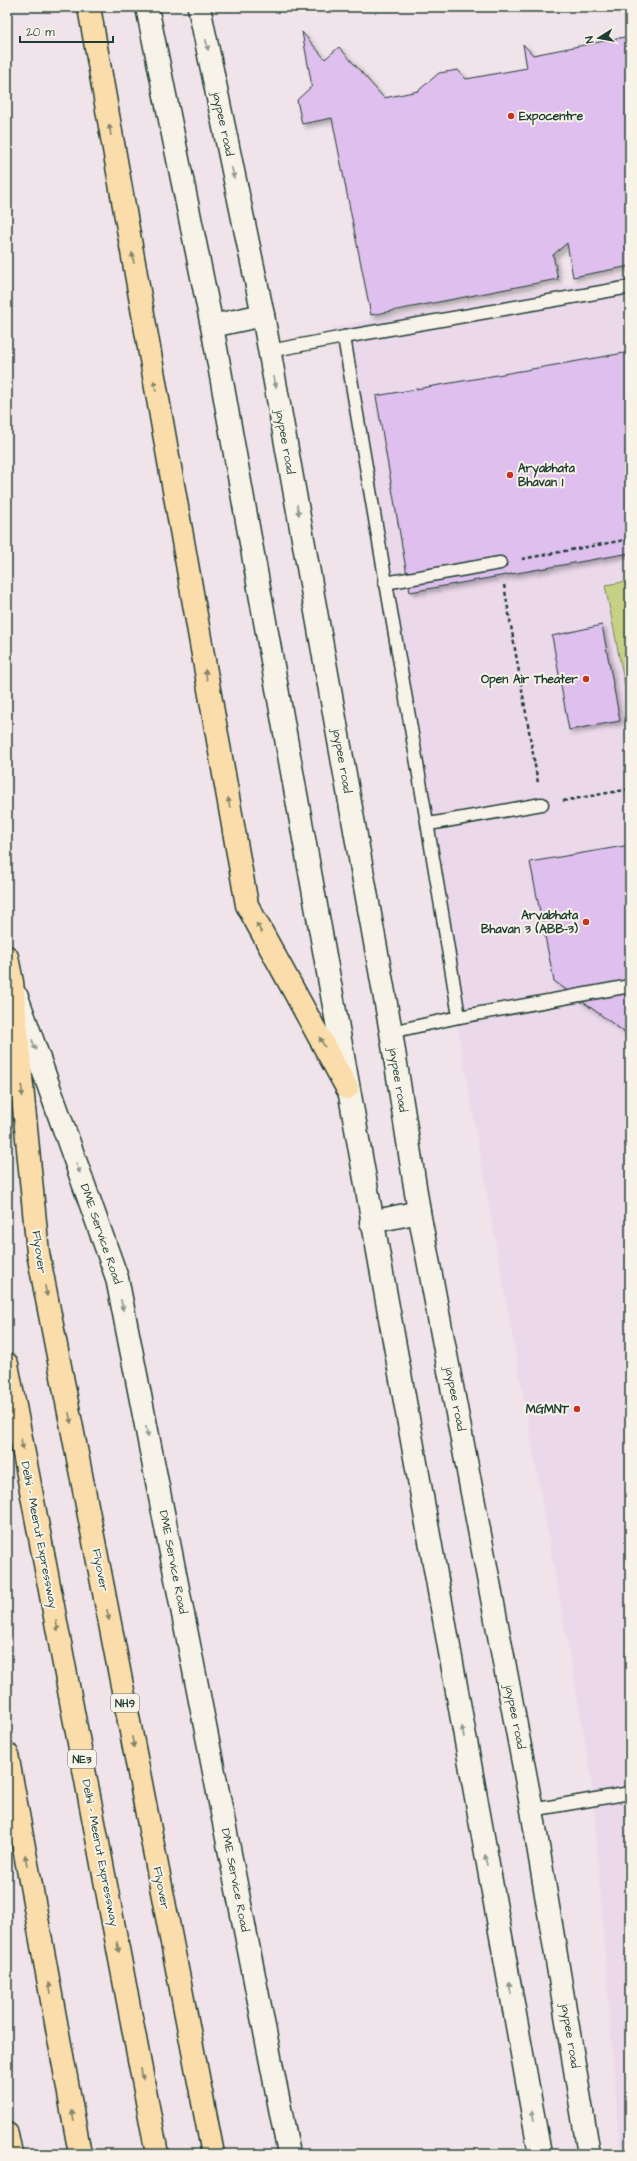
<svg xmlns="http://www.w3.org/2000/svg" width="637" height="2161" viewBox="0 0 637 2161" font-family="'Architects Daughter',sans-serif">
<defs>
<filter id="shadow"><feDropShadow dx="3.5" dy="3.5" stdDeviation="2" flood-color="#0004"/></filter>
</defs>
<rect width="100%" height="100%" fill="#f0e3ea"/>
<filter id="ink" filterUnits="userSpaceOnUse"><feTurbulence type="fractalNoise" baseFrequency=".025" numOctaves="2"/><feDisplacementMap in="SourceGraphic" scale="8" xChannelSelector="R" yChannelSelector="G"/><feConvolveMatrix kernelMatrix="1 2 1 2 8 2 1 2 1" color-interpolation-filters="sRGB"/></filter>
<g filter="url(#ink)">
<path fill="#ebd8eb" d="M630,274V2154H620L592,1780L332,327Z"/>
<path fill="#c7d185" stroke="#73875c" d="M630,581V711L605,585Z"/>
<g fill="#debfed" stroke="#1f3d34" filter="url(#shadow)">
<path d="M302,32L325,59L339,47L384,98L418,91L439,73L458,70L466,79L527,68L523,44L533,55L630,36V266L573,277L567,243L553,255L558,279L371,315L332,118L302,124L297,100L312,86Z"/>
<path d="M630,352V553L410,592L376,396Z"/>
<path d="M602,625L620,721L569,730L552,636Z"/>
<path d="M630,845V1036L554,981L530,862Z"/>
</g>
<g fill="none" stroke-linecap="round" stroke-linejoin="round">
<g stroke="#1f3d34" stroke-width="15">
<g id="service">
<path d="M630,287L344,337C382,564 423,790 459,1017L630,986"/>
<path d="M269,351L344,337"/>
<path d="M385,583L500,563"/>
<path d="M429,824L542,804"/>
<path d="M391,1032L459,1017"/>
<path d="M532,1810L630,1793"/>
</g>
</g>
<g stroke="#1f3d34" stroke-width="25">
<g id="tertiary">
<path d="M147,7L212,326L540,2154"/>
<path d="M199,7L263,315L391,1032L419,1212L532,1810L589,2154"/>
<path d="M212,326L263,315"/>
<path d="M17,997L117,1278L289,2154"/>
<path d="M371,1222L419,1212"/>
</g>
</g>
<g stroke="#1f3d34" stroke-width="25">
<g id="trunk">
<path d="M89,7L247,905L347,1088"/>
<path d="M7,957L12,982L38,1253L213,2154"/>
<path d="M7,2134L11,2154"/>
</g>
</g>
<g stroke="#1f3d34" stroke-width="25">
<g id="motorway">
<path d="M7,1364L157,2154"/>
<path d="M7,1754L80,2154"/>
</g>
</g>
<g stroke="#1f3d34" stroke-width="2.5" stroke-dasharray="4 3" stroke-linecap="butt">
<path d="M522,559L630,539"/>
<path d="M504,585L538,783"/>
<path d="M563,801L630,789"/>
</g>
<use href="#service" stroke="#f7f3e8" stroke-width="12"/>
<use href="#tertiary" stroke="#f7f3e8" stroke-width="22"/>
<use href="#trunk" stroke="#fbddab" stroke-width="22"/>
<use href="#motorway" stroke="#fbddab" stroke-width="22"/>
</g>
<defs><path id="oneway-solid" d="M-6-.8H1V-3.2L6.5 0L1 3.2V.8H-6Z"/></defs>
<g fill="#8b988e">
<use href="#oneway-solid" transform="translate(207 45) rotate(78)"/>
<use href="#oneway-solid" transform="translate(233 173) rotate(78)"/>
<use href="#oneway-solid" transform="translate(275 382) rotate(80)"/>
<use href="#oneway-solid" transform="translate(298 510) rotate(80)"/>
<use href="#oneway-solid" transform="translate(34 1045) rotate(70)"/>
<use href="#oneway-solid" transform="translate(78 1168) rotate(70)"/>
<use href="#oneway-solid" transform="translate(122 1305) rotate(79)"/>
<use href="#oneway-solid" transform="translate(147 1432) rotate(79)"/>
<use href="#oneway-solid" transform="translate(463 1732) rotate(-100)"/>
<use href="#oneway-solid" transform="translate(486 1860) rotate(-100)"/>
<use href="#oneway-solid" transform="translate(510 1988) rotate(-100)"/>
<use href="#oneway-solid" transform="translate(533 2116) rotate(-100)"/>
</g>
<g fill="#82856a">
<use href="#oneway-solid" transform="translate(110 130) rotate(-100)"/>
<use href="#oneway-solid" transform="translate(133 258) rotate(-100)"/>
<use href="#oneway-solid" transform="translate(155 386) rotate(-100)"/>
<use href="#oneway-solid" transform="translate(206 675) rotate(-100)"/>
<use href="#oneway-solid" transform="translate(229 803) rotate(-100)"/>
<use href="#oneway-solid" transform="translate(259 928) rotate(-119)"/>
<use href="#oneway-solid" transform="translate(322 1042) rotate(-119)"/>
<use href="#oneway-solid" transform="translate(22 1091) rotate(84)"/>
<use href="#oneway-solid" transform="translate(46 1291) rotate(79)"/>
<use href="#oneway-solid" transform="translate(70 1418) rotate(79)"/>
<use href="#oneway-solid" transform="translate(22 1444) rotate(79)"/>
<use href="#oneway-solid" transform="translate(108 1615) rotate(79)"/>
<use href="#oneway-solid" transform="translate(57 1626) rotate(79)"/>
<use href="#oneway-solid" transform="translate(133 1742) rotate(79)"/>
<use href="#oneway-solid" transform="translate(26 1860) rotate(-100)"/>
<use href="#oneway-solid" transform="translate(118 1947) rotate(79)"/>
<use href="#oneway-solid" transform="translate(50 1988) rotate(-100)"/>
<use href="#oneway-solid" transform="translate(142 2074) rotate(79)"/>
<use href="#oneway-solid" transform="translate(73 2116) rotate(-100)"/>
</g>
</g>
<g fill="#c8321e" stroke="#f7f3e8" stroke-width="1.5">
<circle cx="511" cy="116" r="4"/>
<circle cx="510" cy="475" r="4"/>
<circle cx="586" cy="679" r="4"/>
<circle cx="586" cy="922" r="4"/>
<circle cx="577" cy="1409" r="4"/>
</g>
<g text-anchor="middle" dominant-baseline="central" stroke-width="4" stroke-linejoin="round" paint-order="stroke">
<g fill="#f7f3e8" stroke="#60746a" stroke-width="1">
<rect x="111" y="1694" width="28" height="18" rx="3"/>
<rect x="68" y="1750" width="28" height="18" rx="3"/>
</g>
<g font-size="11" font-weight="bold" fill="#1f3d34">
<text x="125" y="1703">NH9</text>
<text x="82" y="1759">NE3</text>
</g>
<g font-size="12" font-weight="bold" fill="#1f3d34" stroke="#f7f3e8" text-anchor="end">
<text x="519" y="116" text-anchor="start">Expocentre</text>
<text x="518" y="468" text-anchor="start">Aryabhata<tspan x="518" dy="14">Bhavan 1</tspan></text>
<text x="578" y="679">Open Air Theater</text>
<text x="578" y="915">Aryabhata<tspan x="578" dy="14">Bhavan 3 (ABB-3)</tspan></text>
<text x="569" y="1409">MGMNT</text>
</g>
<g font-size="12" fill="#1f3d34" stroke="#f7f3e8">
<text transform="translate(223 124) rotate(78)">jaypee road</text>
<text transform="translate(285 442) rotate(80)">jaypee road</text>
<text transform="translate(342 761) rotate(80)">jaypee road</text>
<text transform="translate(398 1080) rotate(81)">jaypee road</text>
<text transform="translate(101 1234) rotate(71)">DME Service Road</text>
<text transform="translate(39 1252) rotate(82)">Flyover</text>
<text transform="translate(455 1399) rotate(79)">jaypee road</text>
<text transform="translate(39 1535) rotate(79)">Delhi - Meerut Expressway</text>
<text transform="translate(173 1562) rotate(79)">DME Service Road</text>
<text transform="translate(100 1570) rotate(79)">Flyover</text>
<text transform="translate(515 1717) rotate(79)">jaypee road</text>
<text transform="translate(100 1853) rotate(79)">Delhi - Meerut Expressway</text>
<text transform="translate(235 1880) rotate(79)">DME Service Road</text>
<text transform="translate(161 1888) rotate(79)">Flyover</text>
<text transform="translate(570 2036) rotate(81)">jaypee road</text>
</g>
</g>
<rect width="637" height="2161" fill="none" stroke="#f7f3e8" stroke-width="24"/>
<rect x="12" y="12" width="613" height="2137" fill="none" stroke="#1f3d34" stroke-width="1.5" filter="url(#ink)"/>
<g transform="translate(599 38) rotate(259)" stroke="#f7f3e8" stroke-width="3" paint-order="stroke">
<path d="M0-3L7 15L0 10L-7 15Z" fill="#1f3d34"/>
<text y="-6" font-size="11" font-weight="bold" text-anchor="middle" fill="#1f3d34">N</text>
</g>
<path d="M20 36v6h93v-6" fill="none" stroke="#1f3d34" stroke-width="2"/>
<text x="26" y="36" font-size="12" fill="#1f3d34" stroke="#f7f3e8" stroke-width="3" paint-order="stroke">20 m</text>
</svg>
